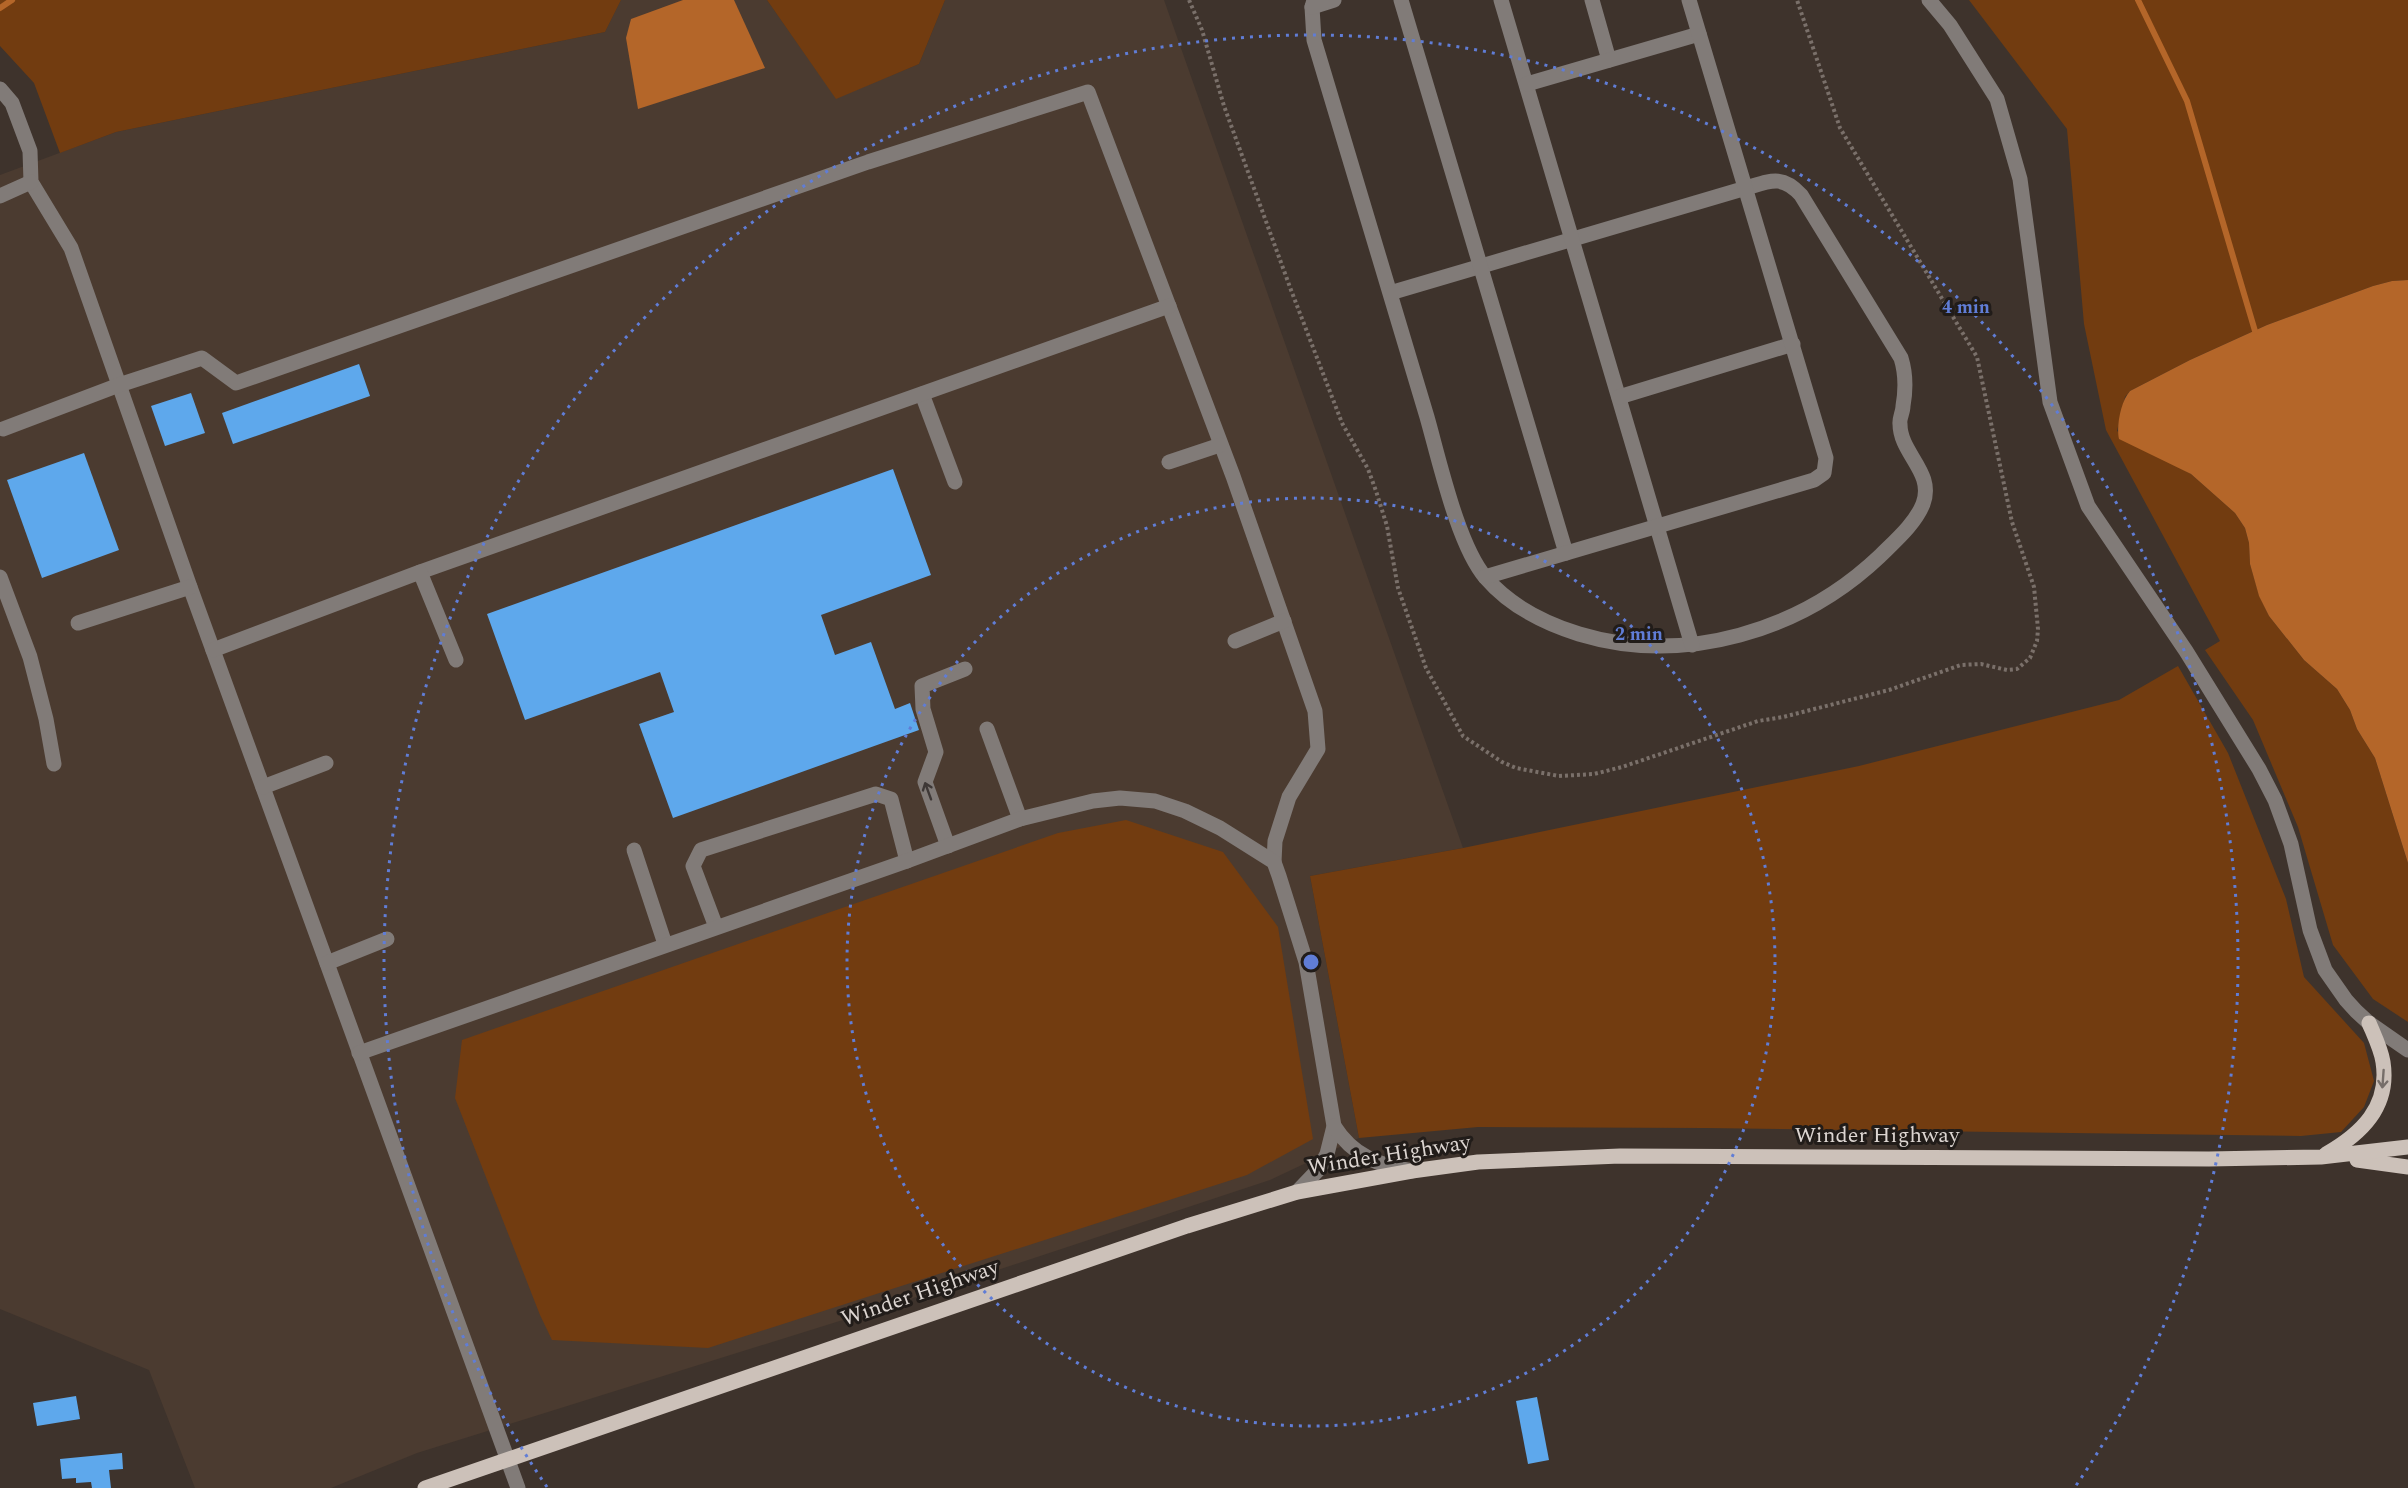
<svg xmlns="http://www.w3.org/2000/svg" width="2408" height="1488" viewBox="0 0 2408 1488" font-family="Spectral,serif">
<rect width="100%" height="100%" fill="#3e332c"/>
<path fill="#4b3b30" d="M621,0H767L836,98L919,64L945,0H1164L1463,848L1310,876L1359,1138L1270,1180L910,1299L417,1453L331,1488H195L149,1370L0,1309V175L116,132L605,32Z"/>
<g fill="#723c10">
<path d="M0,0H621L605,32L116,132L60,153L34,83L0,46Z"/>
<path d="M767,0H945L919,64L836,99Z"/>
<path d="M1969,0H2408V280L2392,281L2373,286L2267,325L2190,360L2130,391L2125,397L2117,431L2191,474L2235,513L2245,528L2249,543L2250,564L2259,595L2269,616L2304,660L2337,689L2350,710L2357,729L2375,758L2408,863V1022L2373,999L2333,945L2298,827L2253,720L2205,650L2220,641L2106,430L2084,324L2067,129Z"/>
<path d="M2178,666L2228,753L2286,899L2304,977L2364,1043L2374,1081L2364,1107L2341,1132L2301,1136L1706,1128L1478,1127L1359,1138L1310,876L1463,848L1859,766L2119,700Z"/>
<path d="M1126,820L1223,852L1278,927L1313,1139L1247,1175L708,1348L552,1340L540,1315L455,1098L462,1040L1058,833Z"/>
</g>
<g fill="#b46629">
<path d="M683,0H734L765,68L638,109L626,38L631,19Z"/>
<path d="M2408,280V863L2375,758L2357,729L2350,710L2337,689L2304,660L2269,616L2259,596L2250,564L2249,543L2245,528L2235,513L2191,474L2119,439C2116,426 2121,401 2130,391L2190,360L2267,325L2373,286L2392,281Z"/>
</g>
<g fill="none" stroke-linecap="round" stroke-linejoin="round">
<g stroke="#b46629" stroke-width="6">
<path d="M2138,0L2187,101L2255,331"/>
<path d="M0,8L12,0"/>
</g>
</g>
<g fill="#5ea8ec">
<path d="M359,364L370,396L233,444L222,413Z"/>
<path d="M191,393L205,433L165,446L151,406Z"/>
<path d="M84,453L119,550L42,578L7,480Z"/>
<path d="M893,469L931,575L821,615L835,655L871,642L895,709L910,703L919,730L673,818L639,724L674,712L660,672L525,720L487,614Z"/>
<path d="M76,1396L80,1419L37,1426L33,1403Z"/>
<path d="M1537,1397L1549,1460L1528,1464L1516,1401Z"/>
<path d="M122,1453L123,1469L109,1470L111,1488H92L91,1482L76,1483V1478L62,1479L60,1459Z"/>
</g>
<g fill="none" stroke-linecap="round" stroke-linejoin="round">
<path stroke="#7a706a" stroke-width="4" stroke-dasharray="3 3" stroke-linecap="butt" d="M1189,0L1202,30L1224,106L1291,290L1342,423L1368,469L1376,491L1387,526L1398,588L1426,668L1463,736L1502,762L1516,768L1559,776L1594,774L1622,767L1758,721L1783,717L1889,690L1961,665L1981,664L2007,670L2017,669L2030,658L2037,641L2038,629L2034,587L2012,522L1977,357L1840,128L1797,0"/>
<g stroke="#817b78" stroke-width="15">
<path d="M1314,0L1312,7L1314,40C1352,165 1389,291 1427,417C1439,459 1458,546 1486,578C1510,606 1544,623 1579,634C1685,666 1801,631 1880,556C1895,541 1915,524 1923,504C1935,472 1900,454 1900,424C1899,419 1903,412 1903,406C1906,389 1906,374 1901,358L1801,195C1782,174 1770,181 1746,188L1390,293"/>
<path d="M1401,0L1566,553"/>
<path d="M1501,0L1692,645"/>
<path d="M1592,0L1609,60"/>
<path d="M1929,0L1950,25L1997,99L2020,179L2050,402L2088,506L2186,651L2259,769L2275,800L2291,844L2310,930L2325,970L2346,1000L2356,1011L2369,1023L2408,1050"/>
<path d="M1312,7L1334,0"/>
<path d="M1527,84L1699,34"/>
<path d="M0,89L12,103L30,151L31,182L71,248L190,587L518,1488"/>
<path d="M0,196L31,182"/>
<path d="M922,394L955,482"/>
<path d="M1619,397L1793,344"/>
<path d="M3,429L119,385L202,358L236,383L868,162L1088,92L1233,476L1315,711L1318,749L1289,797L1275,841L1274,862"/>
<path d="M1169,462L1220,445"/>
<path d="M420,572L1169,306"/>
<path d="M0,577L30,657L46,719L54,764"/>
<path d="M1485,577L1814,480L1824,473L1826,458L1689,0"/>
<path d="M78,623L190,587"/>
<path d="M1235,641L1284,621"/>
<path d="M213,650L420,572L456,660"/>
<path d="M987,729L1020,819"/>
<path d="M263,787L326,763"/>
<path d="M948,846L925,782L936,752L923,709L922,686L965,669"/>
<path d="M634,850L665,944"/>
<path d="M716,927L693,866L701,850L876,794L891,799L907,861"/>
<path d="M327,963L387,939"/>
<path d="M359,1053L907,861L1020,819L1093,801L1120,798L1155,801L1185,811L1220,828L1274,862L1279,876L1306,962L1334,1126L1327,1154L1319,1169L1297,1192"/>
<path d="M1334,1126C1353,1156 1378,1165 1412,1171"/>
</g>
<g stroke="#ccc1b9" stroke-width="15">
<path d="M2326,1154C2361,1134 2390,1107 2383,1062C2381,1049 2374,1035 2369,1023"/>
<path d="M2357,1160L2408,1167"/>
<path d="M425,1488L1187,1226L1297,1192L1412,1171L1478,1162L1620,1156L2209,1159L2321,1157L2408,1147"/>
</g>
</g>
<defs><path id="oneway-shaft" d="M-6 0H5M1.5-3L5.5 0L1.5 3" fill="none" stroke-width="1.6" stroke-linecap="round" stroke-linejoin="round" transform="scale(1.5)"/></defs>
<use stroke="#3e3836" href="#oneway-shaft" transform="translate(928 791) rotate(-110)"/>
<use stroke="#766e69" href="#oneway-shaft" transform="translate(2383 1079) rotate(94)"/>
<g fill="none" stroke="#607dd6" stroke-width="3" stroke-dasharray="3 6">
<circle cx="1311" cy="962" r="464"/>
<path d="M547 1487A927 927 0 1 1 2075 1487"/>
</g>
<g text-anchor="middle" dominant-baseline="central" stroke-width="6" stroke-linejoin="round" paint-order="stroke">
<g font-size="22" fill="#dcd5d1" stroke="#211c19">
<text x="1877" y="1135">Winder Highway</text>
<text transform="translate(1389 1155) rotate(-9)">Winder Highway</text>
<text transform="translate(920 1293) rotate(-19)">Winder Highway</text>
</g>
</g>
<circle cx="1311" cy="962" r="9" fill="#607dd6" stroke="#211c19" stroke-width="3"/>
<g font-size="18" text-anchor="middle" font-weight="bold" fill="#607dd6" stroke="#211c19" stroke-width="6" stroke-linejoin="round" paint-order="stroke">
<text x="1966" y="313">4 min</text>
<text x="1639" y="640">2 min</text>
</g>
</svg>
